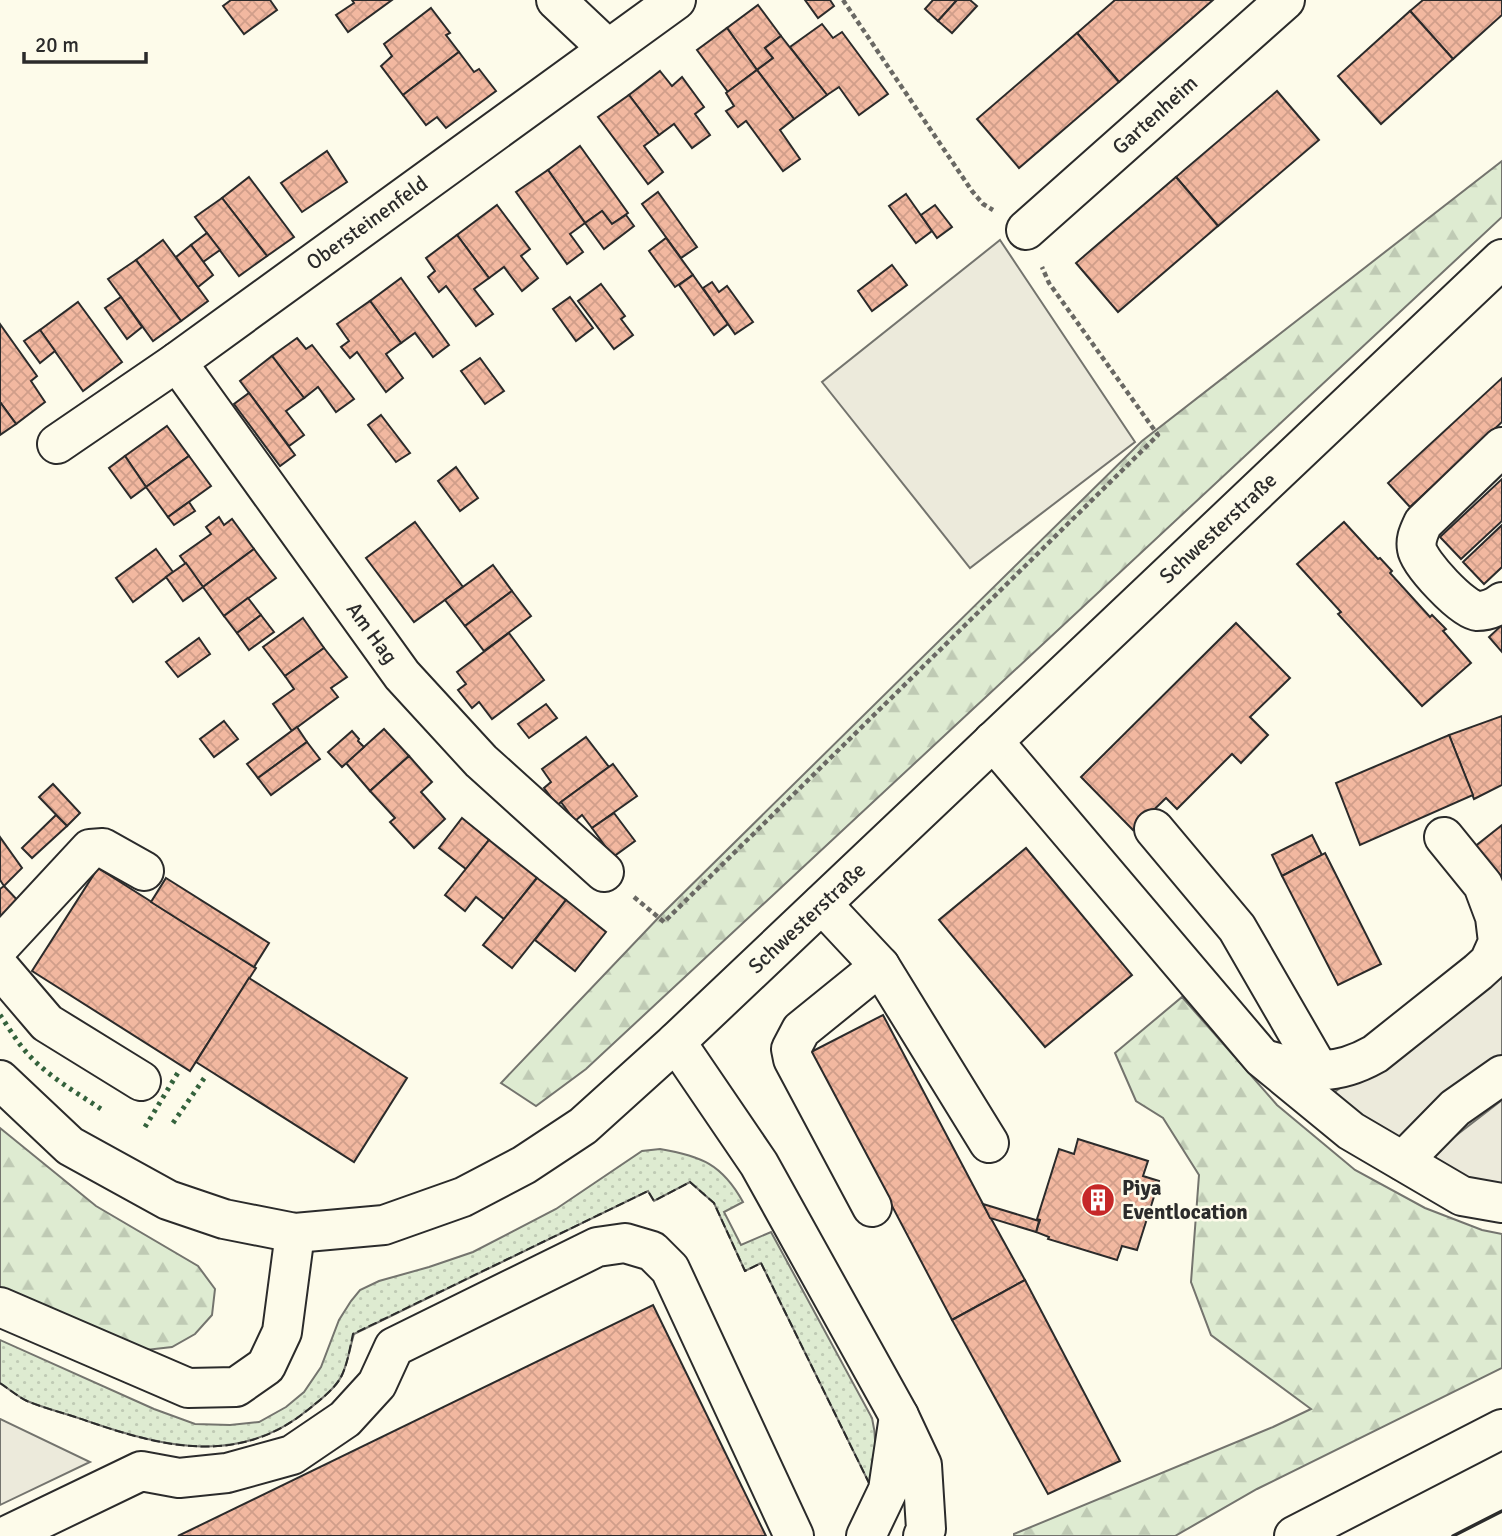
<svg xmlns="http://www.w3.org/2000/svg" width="1502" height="1536" viewBox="0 0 1502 1536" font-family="Signika,sans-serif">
<defs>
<pattern id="grass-dots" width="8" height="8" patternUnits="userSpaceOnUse" patternTransform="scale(1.75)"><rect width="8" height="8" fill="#deebd1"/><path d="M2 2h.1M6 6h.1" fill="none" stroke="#bfcab4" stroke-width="1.8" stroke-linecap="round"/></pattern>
<pattern id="forest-firs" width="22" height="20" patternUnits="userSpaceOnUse" patternTransform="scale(1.75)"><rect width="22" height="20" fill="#deebd1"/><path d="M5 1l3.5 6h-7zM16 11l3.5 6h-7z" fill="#bfcab4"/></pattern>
<pattern id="building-cross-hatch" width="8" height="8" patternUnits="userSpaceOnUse" patternTransform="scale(1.75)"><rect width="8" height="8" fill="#f2b8a0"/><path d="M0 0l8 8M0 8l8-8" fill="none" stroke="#d09e8a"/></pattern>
</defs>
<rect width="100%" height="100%" fill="#fdfbea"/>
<path fill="url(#grass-dots)" stroke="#74746e" stroke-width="2" d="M660,1149C701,1156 722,1164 743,1202L724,1212L741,1245L771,1232L872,1418C878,1442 875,1460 869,1483L761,1263L745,1271L714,1203L690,1182L654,1201L648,1191L354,1334C350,1347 348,1362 342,1375C336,1388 320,1400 309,1409C240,1466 166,1448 87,1421C68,1414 46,1409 27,1401C17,1396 9,1389 0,1383V1340L154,1409L195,1424L230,1425L259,1422L286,1407L304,1392L321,1367L339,1320L351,1301L360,1290L379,1281L429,1267L473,1252L556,1209L642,1151Z"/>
<g fill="url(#forest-firs)" stroke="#74746e" stroke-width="2">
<path d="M1502,161V217L586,1069L536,1106L501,1083L661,915L1142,441Z"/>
<path d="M1182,997L1277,1105L1355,1170L1425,1208L1482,1230L1502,1234V1368L1257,1489L1175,1536H1014V1534L1273,1427L1311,1409L1211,1335L1191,1282L1199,1175L1163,1118L1136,1101L1115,1053Z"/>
<path d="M0,1128L96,1206L198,1266L215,1289L212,1315L195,1334L172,1347L146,1350L0,1293Z"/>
</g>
<g fill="#eceadb" stroke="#74746e" stroke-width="2">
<path d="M1000,240L1135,442L970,568L822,382Z"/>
<path d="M1502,967V1079L1402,1149L1328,1097Z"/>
<path d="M1502,1100V1196L1423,1161Z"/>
<path d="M0,1419L90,1462L0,1505Z"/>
</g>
<g fill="url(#building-cross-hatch)" stroke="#2b2b2b" stroke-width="2">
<path d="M231,0H270L277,10L244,34L223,6Z"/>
<path d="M352,0H392L348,32L336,15L354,3Z"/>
<path d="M805,0H830L834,6L818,18Z"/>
<path d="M933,0H957L938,21L925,9Z"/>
<path d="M957,0H970L977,6L952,33L938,21Z"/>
<path d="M1115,0H1213L1119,82L1077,33Z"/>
<path d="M1423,0H1502V15L1453,59L1410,11Z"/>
<path d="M758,5L781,36L765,48L773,58L757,70L727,28Z"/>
<path d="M431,8L450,33L446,35L459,52L403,95L381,66L392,56L384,44Z"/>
<path d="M1410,11L1453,59L1381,124L1338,76Z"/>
<path d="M822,24L833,38L842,32L888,94L859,115L839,87L827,95L790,47Z"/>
<path d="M727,28L757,70L728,92L697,50Z"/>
<path d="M1077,33L1119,82L1019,168L977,119Z"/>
<path d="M781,36L827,95L794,119L757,70L773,58L765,48Z"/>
<path d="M459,52L474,72L479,69L496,91L446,128L437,117L426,125L403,95Z"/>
<path d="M757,70L794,119L780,130L800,159L783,171L746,121L738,127L726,111L734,106L726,93Z"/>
<path d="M660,71L672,86L682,77L704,107L695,114L710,135L692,148L674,124L659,135L629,95Z"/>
<path d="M1277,91L1319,140L1218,226L1176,177Z"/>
<path d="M629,95L659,135L644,146L663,172L648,184L598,117Z"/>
<path d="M580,146L628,213L612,224L602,211L585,223L548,170Z"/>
<path d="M327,151L347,182L302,212L281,183Z"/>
<path d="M548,170L585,223L570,234L583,252L567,264L516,192Z"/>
<path d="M249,177L294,237L267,256L222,198Z"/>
<path d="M1176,177L1218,226L1118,312L1076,263Z"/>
<path d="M658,192L697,247L681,258L642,204Z"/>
<path d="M906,194L932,231L916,243L889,206Z"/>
<path d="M222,198L267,256L239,276L195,217Z"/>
<path d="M497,205L530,249L521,256L538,278L522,291L504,267L489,278L457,235Z"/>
<path d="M935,205L952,227L937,238L921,215Z"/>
<path d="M602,211L612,224L626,215L634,226L604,249L585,223Z"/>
<path d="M207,233L220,250L203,262L191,245Z"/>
<path d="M457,235L489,278L474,289L493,314L476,326L446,286L439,292L428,277L435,271L426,258Z"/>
<path d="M666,238L693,275L675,287L649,251Z"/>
<path d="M163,240L208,301L181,321L136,260Z"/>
<path d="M191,245L213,275L198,287L176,257Z"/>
<path d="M136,260L181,321L153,341L108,279Z"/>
<path d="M892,265L907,285L872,311L858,291Z"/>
<path d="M693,275L728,324L714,335L679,285Z"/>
<path d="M401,278L449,345L433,357L415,333L401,343L370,301Z"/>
<path d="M712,282L719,292L727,286L753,322L735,334L703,288Z"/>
<path d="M601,284L625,316L621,319L633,335L614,349L578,301Z"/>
<path d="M121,297L142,327L127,339L105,308Z"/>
<path d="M570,297L593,328L576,341L553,309Z"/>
<path d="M370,301L401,343L386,354L403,378L386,392L357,352L350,358L341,347L349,341L337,324Z"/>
<path d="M78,302L122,362L83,391L40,330Z"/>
<path d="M0,324L37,376L31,381L45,402L16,424L0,402Z"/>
<path d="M40,330L55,351L40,363L24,341Z"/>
<path d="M297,338L306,349L312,345L354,399L336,412L318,387L304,398L272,356Z"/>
<path d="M272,356L304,398L286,411L304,435L289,446L240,381Z"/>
<path d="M480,358L504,391L485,404L461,371Z"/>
<path d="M1502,378V422L1410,507L1388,483Z"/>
<path d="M249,393L295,455L280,466L234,404Z"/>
<path d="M0,402L16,424L0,435Z"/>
<path d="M381,415L410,453L396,462L368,425Z"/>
<path d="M167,426L189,456L146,487L125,456Z"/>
<path d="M125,456L146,487L131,498L109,468Z"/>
<path d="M189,456L211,486L168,517L146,487Z"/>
<path d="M456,467L478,498L460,511L438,481Z"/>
<path d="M1502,479V521L1461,559L1440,537Z"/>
<path d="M189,502L195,511L174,525L168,517Z"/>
<path d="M219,517L224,525L232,519L254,549L203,587L180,556L211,534L206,527Z"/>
<path d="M415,522L463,587L414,622L366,558Z"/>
<path d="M1344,522L1378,559L1380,558L1392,571L1390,573L1430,617L1432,615L1446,629L1443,631L1471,663L1422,706L1338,614L1341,612L1297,564Z"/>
<path d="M1502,525V567L1484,584L1463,562Z"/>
<path d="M156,549L173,572L133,602L116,578Z"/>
<path d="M254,549L276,578L224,616L203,587Z"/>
<path d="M186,563L203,587L183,601L166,577Z"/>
<path d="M493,565L512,591L465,626L445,600Z"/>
<path d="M512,591L531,616L484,651L465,626Z"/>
<path d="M248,598L261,615L237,633L224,616Z"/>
<path d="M261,615L274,632L249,650L237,633Z"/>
<path d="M303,618L324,648L285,676L263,647Z"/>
<path d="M1236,623L1290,678L1250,717L1268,735L1241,763L1232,754L1177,809L1166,798L1133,830L1081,777Z"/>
<path d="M1502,625V652L1489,637Z"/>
<path d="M509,633L544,680L492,719L479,702L472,708L458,690L466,684L457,672Z"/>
<path d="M199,638L210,654L178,677L166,662Z"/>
<path d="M324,648L347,677L331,688L338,697L292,731L273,704L294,689L285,676Z"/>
<path d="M546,704L557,718L529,738L518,724Z"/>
<path d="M1502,716V785L1474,799L1449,735Z"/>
<path d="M224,721L238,739L214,757L200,739Z"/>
<path d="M297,727L307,742L258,778L247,764Z"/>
<path d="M384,729L409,756L370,791L346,763Z"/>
<path d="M352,731L359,739L358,741L364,747L342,767L328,752Z"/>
<path d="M1449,735L1473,795L1360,845L1336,783Z"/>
<path d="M586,737L609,767L557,805L544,788L551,782L542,769Z"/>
<path d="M307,742L320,759L271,795L258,778Z"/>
<path d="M409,756L432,782L421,792L445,819L414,848L390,822L395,818L370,791Z"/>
<path d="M613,764L637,796L592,828L582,815L575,821L561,802Z"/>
<path d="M53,784L80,813L67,826L39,797Z"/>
<path d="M614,813L635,841L613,857L592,828Z"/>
<path d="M56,815L67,826L32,858L22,848Z"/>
<path d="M462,818L489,840L466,869L439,848Z"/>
<path d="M1502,825V884L1473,848Z"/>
<path d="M1312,835L1322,855L1282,876L1272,855Z"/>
<path d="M0,837L22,868L4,886L0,880Z"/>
<path d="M489,840L537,878L504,919L476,897L465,911L445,895Z"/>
<path d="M1026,848L1132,975L1045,1047L939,920Z"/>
<path d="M1325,853L1381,964L1338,985L1282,876Z"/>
<path d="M98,868L256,968L190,1071L32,971Z"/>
<path d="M166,878L269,943L254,967L151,902Z"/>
<path d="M537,878L566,900L512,968L483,945Z"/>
<path d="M4,886L21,904L0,924V889Z"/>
<path d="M566,900L606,932L575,971L535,940Z"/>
<path d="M249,978L407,1078L354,1162L196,1062Z"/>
<path d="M883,1015L983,1204L1025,1280L952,1320L811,1052Z"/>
<path d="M1078,1139L1148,1161L1143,1176L1159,1181L1137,1250L1122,1246L1117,1260L1048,1239L1049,1237L1036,1232L1040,1220L1037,1219L1059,1149L1074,1154Z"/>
<path d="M983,1204L1039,1221L1036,1232L990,1218Z"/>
<path d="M1025,1280L1120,1461L1048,1494L952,1320Z"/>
<path d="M653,1305L766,1536H178Z"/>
</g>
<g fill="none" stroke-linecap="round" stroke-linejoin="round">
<g stroke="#2b2b2b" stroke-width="42">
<g id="minor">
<path d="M556,0L608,49"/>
<path d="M1026,230L1285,0"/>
<path d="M177,362L402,675L481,761L604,872"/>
<path d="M57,444L177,362L676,0"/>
<path d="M1502,447L1423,523C1419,532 1415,539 1417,549C1419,563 1463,610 1477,611C1486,611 1495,608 1502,602"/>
<path d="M993,741L1262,1058L1351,1131L1462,1196L1502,1203"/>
<path d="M1154,829L1237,928L1319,1070"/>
<path d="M822,904L880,966L989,1143"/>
<path d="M0,946L90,849L103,848L144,871"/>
<path d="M0,968L47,1023L141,1081"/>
<path d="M676,1042L759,1164L899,1416L922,1465L926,1529L923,1536"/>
<path d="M1267,1060C1311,1072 1334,1077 1375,1054L1478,972L1489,962L1498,942L1495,917L1483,885L1444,837"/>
<path d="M0,1080L70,1146L168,1200L224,1219L295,1233L384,1225L463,1197L524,1165L583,1126L676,1042L1502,259"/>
<path d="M1403,1161L1455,1108L1502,1075"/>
<path d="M872,1207L793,1059L791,1049L801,1030L880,966"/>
<path d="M0,1307L188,1388L236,1387L266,1366L282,1332L295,1233"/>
<path d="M6,1536L141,1471L179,1478L227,1473L292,1455L345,1419L377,1384L394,1347L597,1247L625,1243L652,1251L670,1269L794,1536"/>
<path d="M866,1536L888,1490L899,1416"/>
</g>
</g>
<g stroke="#2b2b2b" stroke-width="42">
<path id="highway" d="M1294,1536L1502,1429"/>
</g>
<g stroke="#6a6964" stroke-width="4.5" stroke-dasharray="5 3.5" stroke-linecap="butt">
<path d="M843,0L972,191L983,204L993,210"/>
<path d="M634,897L664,922L1158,435L1049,283L1042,267"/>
</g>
<use href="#minor" stroke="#fdfbea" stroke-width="38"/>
<use href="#highway" stroke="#fdfbea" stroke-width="38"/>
<g stroke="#34623c" stroke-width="5" stroke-dasharray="3.5 5" stroke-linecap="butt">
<path d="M0,1015C7,1025 14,1037 22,1047C43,1074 76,1092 104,1111"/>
<path d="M173,1123L205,1077"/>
<path d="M145,1127L179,1071"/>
</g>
<path stroke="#2b2b2b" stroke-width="2" stroke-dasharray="9 3.5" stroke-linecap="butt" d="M0,1383C9,1389 17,1396 27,1401C46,1409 68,1414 87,1421C165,1448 240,1466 309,1409C320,1400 336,1388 342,1375C348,1362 350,1347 353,1334L648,1191L654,1201L690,1182L714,1203L745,1271L761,1263L869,1483"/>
<path stroke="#2b2b2b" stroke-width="3.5" d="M1453,1536L1502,1511"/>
</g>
<defs>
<g id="building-disc" transform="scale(1.75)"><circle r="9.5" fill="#c62828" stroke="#fdfbea"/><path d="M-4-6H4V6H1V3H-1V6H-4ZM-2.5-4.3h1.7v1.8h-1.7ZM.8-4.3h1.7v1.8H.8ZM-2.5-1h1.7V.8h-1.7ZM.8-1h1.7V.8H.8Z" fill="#fff"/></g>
</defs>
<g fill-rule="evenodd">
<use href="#building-disc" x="1098" y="1200"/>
</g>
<g text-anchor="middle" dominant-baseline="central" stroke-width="5" stroke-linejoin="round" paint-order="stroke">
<g font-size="21" fill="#2b2b2b" stroke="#fdfbea">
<text transform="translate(1155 115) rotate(-42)">Gartenheim</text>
<text transform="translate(367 223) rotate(-36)">Obersteinenfeld</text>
<text transform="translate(1218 528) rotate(-43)">Schwesterstraße</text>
<text transform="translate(372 633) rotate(54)">Am Hag</text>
<text transform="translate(807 918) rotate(-43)">Schwesterstraße</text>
</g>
<g font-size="21" font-weight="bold" fill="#2b2b2b" stroke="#fdfbea" text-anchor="start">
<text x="1122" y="1188">Piya<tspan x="1122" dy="24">Eventlocation</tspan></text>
</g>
</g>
<path d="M24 52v10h122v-10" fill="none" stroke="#2b2b2b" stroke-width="3.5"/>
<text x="35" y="52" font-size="21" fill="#2b2b2b" stroke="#fdfbea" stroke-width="5" paint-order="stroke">20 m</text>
</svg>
